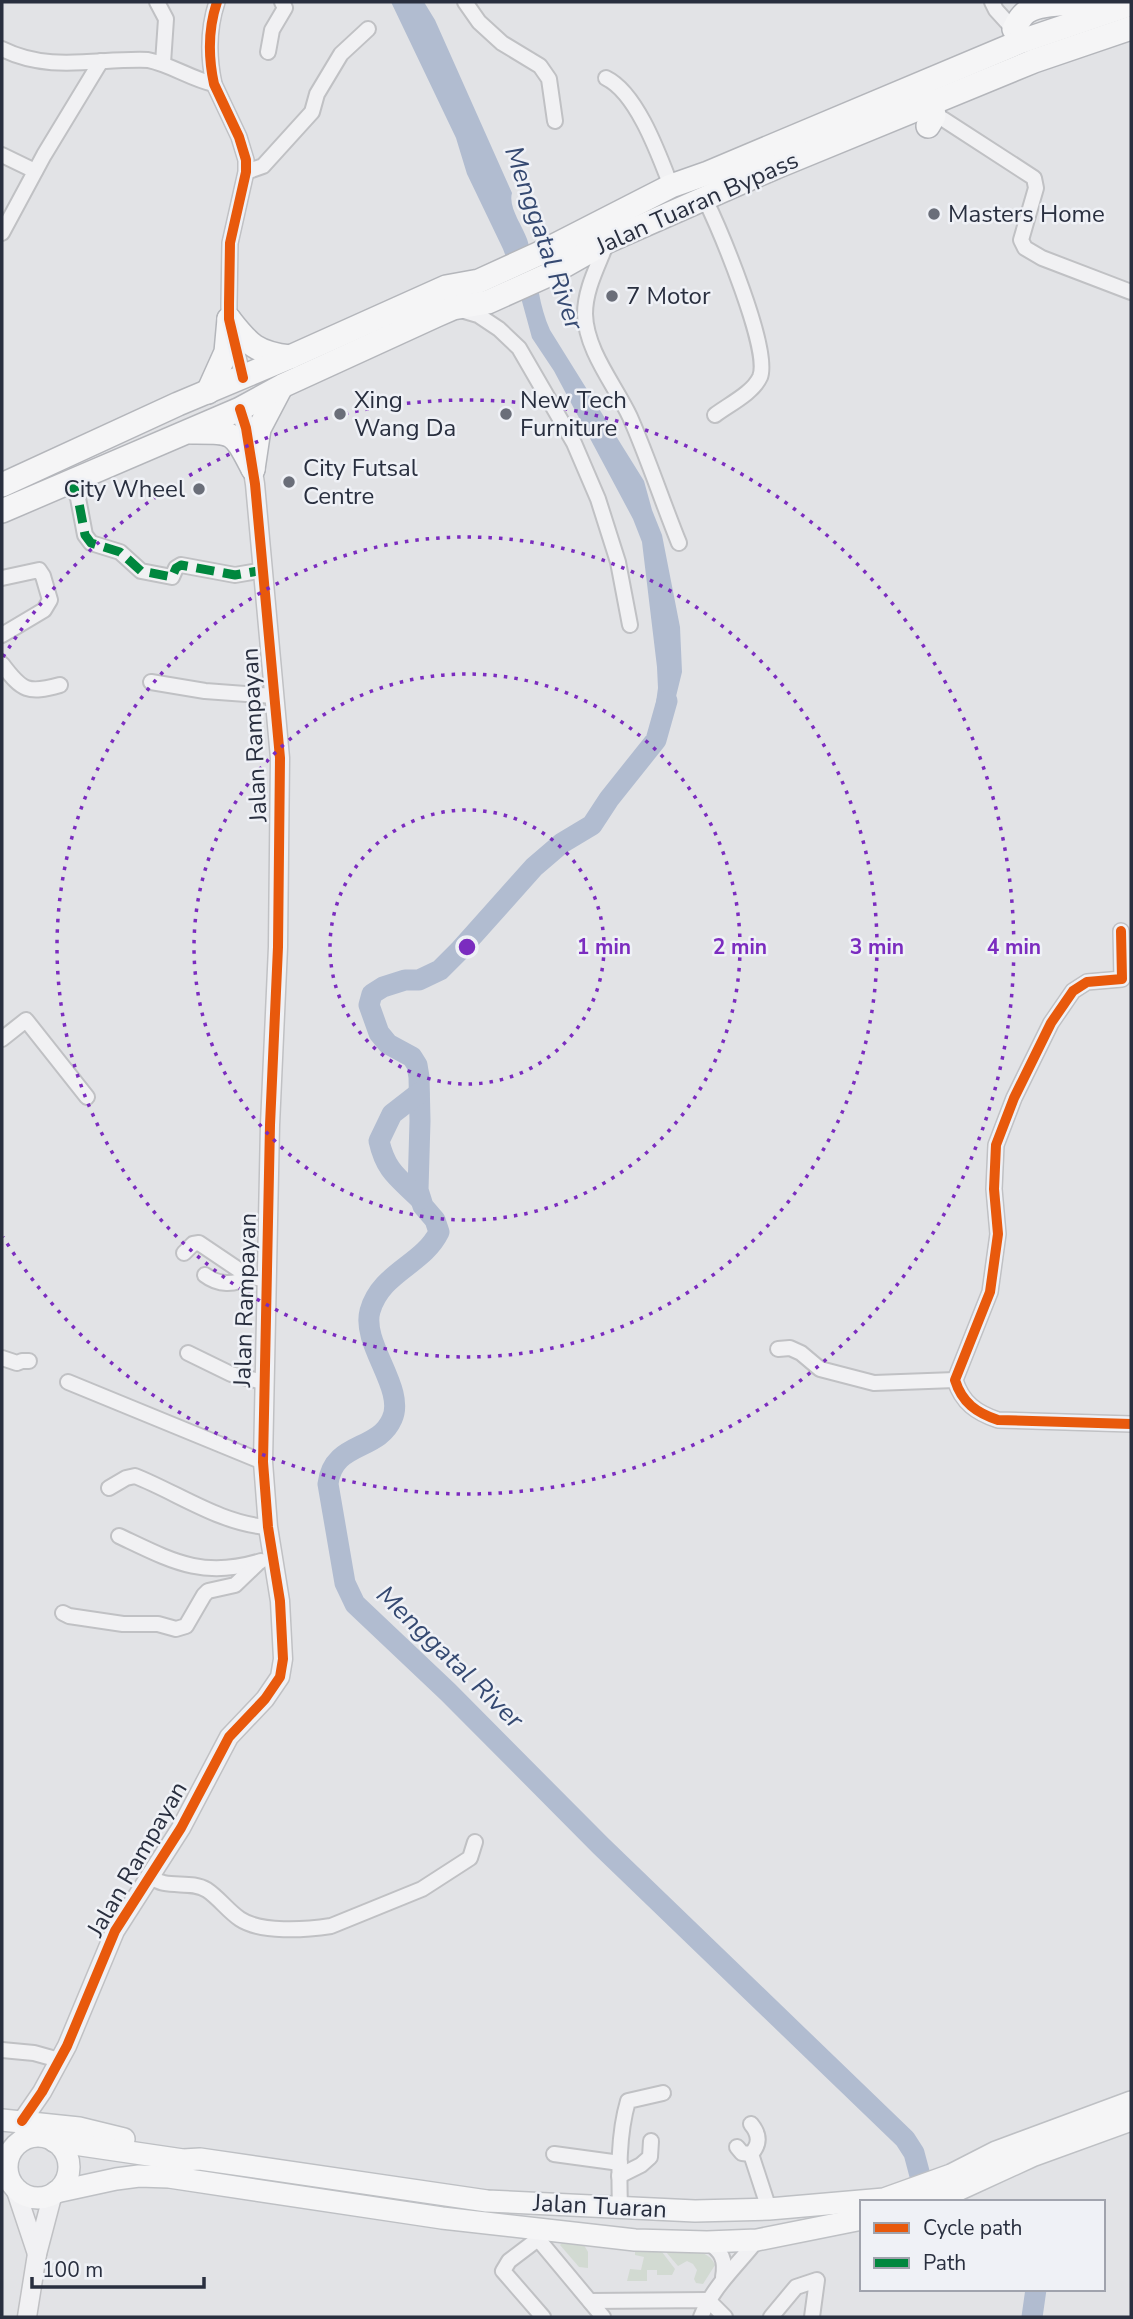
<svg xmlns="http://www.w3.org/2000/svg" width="1133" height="2319" viewBox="0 0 1133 2319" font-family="'Nunito Sans',sans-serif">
<rect width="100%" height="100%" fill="#e2e3e6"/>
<g fill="#d2dad2">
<path d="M562,2243L584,2245L588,2252V2268L579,2267L560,2245Z"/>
<path d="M635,2250L662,2252L675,2269L672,2275H657V2270H647V2281H627L630,2269L641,2270L644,2257L635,2255Z"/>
<path d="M666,2252C683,2252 707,2246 715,2265L703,2284L696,2283L694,2279L697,2270L693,2264L687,2261L678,2266Z"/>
</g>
<path fill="#b1bcd0" d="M391,2H424L435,20L512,193C508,207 522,225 527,239C537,268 537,302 550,330L644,481L652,510L662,535L680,627L682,672L668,729L653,724L658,688L657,667L642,542L633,519L554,371L532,338L520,294L503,249L467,174L456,138Z"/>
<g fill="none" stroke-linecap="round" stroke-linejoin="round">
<g stroke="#b1bcd0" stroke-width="21">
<path d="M667,701L656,740L609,799L592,825L562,843L534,867L459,951L440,970L419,980H405L383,987L372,994L369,1005L379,1033L388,1044L412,1057L417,1065L419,1077L420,1121L418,1190L423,1206L435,1220L439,1232C423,1265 381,1272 370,1311C361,1344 406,1389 392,1419C378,1452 333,1441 328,1484L345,1583L355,1604L448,1692L601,1846L905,2139L914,2153L927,2202"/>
<path d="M419,1093L392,1114L379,1141C386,1172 399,1178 420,1199"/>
<path d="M1032,2317L1036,2289"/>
</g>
<g stroke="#c0c1c4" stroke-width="18">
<g id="minor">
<path d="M157,2L166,19L163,63"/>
<path d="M217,2C208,29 208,56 214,84L239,137L246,160V172L230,243L229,304V319L243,378"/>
<path d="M465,2L479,22L502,43L540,66L549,79L555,121"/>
<path d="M992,2L996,10L1017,33"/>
<path d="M2,49C50,73 97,58 148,60C172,65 191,79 214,84"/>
<path d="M268,52L272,30L285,8L282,2"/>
<path d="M606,78C637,93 659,155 671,186"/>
<path d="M943,119L1034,178L1036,188L1021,240L1025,248L1042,258L1131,292"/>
<path d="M2,155L35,171"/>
<path d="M246,172L263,166L312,112L317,94L341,54L368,29"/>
<path d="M705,199C719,228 771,350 760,377C753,393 728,405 715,415"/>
<path d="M2,233L44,155L101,61"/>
<path d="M607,242C598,266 585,289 585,314C586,351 615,385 630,417C648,458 662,501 679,543"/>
<path d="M461,310L478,315L499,329L519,348L574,443L598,499L618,562L630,625"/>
<path d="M70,480L78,498L85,535L91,543L120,552L141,571L172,577L176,568L181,565L235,575L264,570"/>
<path d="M2,578L39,570L43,576L50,600L44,610L2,635"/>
<path d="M2,664C22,691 28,694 60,685"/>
<path d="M151,682L205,691L273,696"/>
<path d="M1121,931L1122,979L1087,982L1073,991L1051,1023L1014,1098L996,1145L994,1189L998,1234L990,1292L955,1380C962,1403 977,1413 998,1420L1131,1424"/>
<path d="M2,1039L26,1020L87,1097"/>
<path d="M184,1253L193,1244L199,1243L248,1276L266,1280"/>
<path d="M205,1275C218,1285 235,1286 248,1276"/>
<path d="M778,1349L790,1348L801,1353L820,1369L874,1383L955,1380"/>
<path d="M188,1353L231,1374L263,1382"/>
<path d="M2,1358L17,1363L22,1361H29"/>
<path d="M68,1382L263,1462"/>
<path d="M109,1488L126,1478L135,1476C178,1493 221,1524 268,1527"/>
<path d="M119,1536C172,1561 202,1579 261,1561"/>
<path d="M63,1613L69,1616L123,1624H158L176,1629L186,1626L204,1595L208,1591L235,1585L259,1562"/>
<path d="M149,1877C154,1879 159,1882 164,1883C178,1886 194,1882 207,1890C219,1898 228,1911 240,1919C261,1933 305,1930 331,1926L422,1889L470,1858L475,1842"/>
<path d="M2,2050L34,2053L59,2060"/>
<path d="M751,2124C760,2135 760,2144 751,2154L769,2209"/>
<path d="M737,2147L742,2153L751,2154"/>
<path d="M554,2154L620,2163"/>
<path d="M619,2176L641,2165L650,2157L651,2141"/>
<path d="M620,2208C619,2173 618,2135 628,2101L663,2093"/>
<path d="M536,2230L538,2239L603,2317"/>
<path d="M538,2239L509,2261L503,2271L543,2317"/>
<path d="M707,2242C722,2251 726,2260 723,2277"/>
<path d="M590,2301L708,2300L725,2317"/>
<path d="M701,2317C713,2286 737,2266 757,2240"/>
<path d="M771,2317L796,2287L817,2280L812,2317"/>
</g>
</g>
<g stroke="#c0c1c4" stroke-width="21">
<g id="tertiary">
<path d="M22,2121L42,2092L67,2046L115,1931L181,1828L229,1737L265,1699L280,1677L283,1659L280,1601L268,1527L263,1462L270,1125L278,947L280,758L255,484L246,428L240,409"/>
<path d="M15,2188L37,2254"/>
<path d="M27,2317L37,2254L53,2193"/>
</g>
</g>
<g stroke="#bec0c4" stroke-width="24">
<g id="primary">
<path d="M2,2120L79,2128L124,2139"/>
<circle cx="38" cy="2167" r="31"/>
<path d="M54,2141L183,2160L200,2159L487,2201L695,2211L769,2209L884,2199L951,2175L996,2152L1131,2102"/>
<path d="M56,2192L116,2179L139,2176L169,2177L442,2218L635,2240L707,2242L757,2240L862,2219"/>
<path d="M923,2202L960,2189L1032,2156L1131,2120"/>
</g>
</g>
<g stroke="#b4b6bb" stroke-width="26">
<g id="trunk">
<path d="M1014,29C1018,22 1021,15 1028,11C1042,2 1096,2 1113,3"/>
<path d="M918,97L933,109L934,116L928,126"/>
<path d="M229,319C249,345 257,353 290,357"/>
<path d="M208,392L226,352L229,319"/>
<path d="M192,432C235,432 233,431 253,469"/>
<path d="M253,469L259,429L280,389"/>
<path d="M2,485L178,404L290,357L446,287L479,281L538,254L671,186L708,173L1022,41L1131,4"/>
<path d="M2,511L240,409L282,386L437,315L453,308L488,302L548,275L608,241L776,167L1034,61L1131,28"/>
</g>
</g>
<use href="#minor" stroke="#f1f1f3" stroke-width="14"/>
<use href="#tertiary" stroke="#f1f1f3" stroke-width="18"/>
<use href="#primary" stroke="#f5f5f6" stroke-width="21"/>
<use href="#trunk" stroke="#f5f5f6" stroke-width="23"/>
<path stroke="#00873e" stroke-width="9" stroke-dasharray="18 9" stroke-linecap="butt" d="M70,480L78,498L85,535L91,543L120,552L141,571L172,577L176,568L181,565L235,575L264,570"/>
<g stroke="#eff1f6" stroke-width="15">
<g id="cycleway">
<path d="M217,2C208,29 208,56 214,84L239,137L246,160V172L230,243L229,304V319L243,378"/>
<path d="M1121,931L1122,979L1087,982L1073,991L1051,1023L1014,1098L996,1145L994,1189L998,1234L990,1292L955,1380C962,1403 977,1413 998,1420L1131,1424"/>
<path d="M22,2121L42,2092L67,2046L115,1931L181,1828L229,1737L265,1699L280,1677L283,1659L280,1601L268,1527L263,1462L270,1125L278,947L280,758L255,484L246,428L240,409"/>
</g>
</g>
<use href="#cycleway" stroke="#e8590c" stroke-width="10"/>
</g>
<g fill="none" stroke="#7b2cbf" stroke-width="3.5" stroke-dasharray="3.5 7">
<circle cx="467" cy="947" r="137"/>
<circle cx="467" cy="947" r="273"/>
<circle cx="467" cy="947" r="410"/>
<path d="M3 657A547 547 0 1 1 3 1237"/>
</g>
<g fill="#6a6e79" stroke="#eff1f6" stroke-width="2.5">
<circle cx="934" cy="214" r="7"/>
<circle cx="612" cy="296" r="7"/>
<circle cx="340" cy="414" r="7"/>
<circle cx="506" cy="414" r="7"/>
<circle cx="289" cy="482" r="7"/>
<circle cx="199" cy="489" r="7"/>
</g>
<g text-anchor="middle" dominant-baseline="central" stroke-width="5" stroke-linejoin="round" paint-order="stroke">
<g font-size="24" fill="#292f3f" stroke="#eff1f6">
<text transform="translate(697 203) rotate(-24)">Jalan Tuaran Bypass</text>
<text transform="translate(254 735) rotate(-93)">Jalan Rampayan</text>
<text transform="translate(245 1300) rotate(-88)">Jalan Rampayan</text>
<text transform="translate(137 1859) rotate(-60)">Jalan Rampayan</text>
<text transform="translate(600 2206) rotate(3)">Jalan Tuaran</text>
</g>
<g font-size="24" fill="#292f3f" stroke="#eff1f6" text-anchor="start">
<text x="948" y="214">Masters Home</text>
<text x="626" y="296">7 Motor</text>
<text x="354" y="400">Xing<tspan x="354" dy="28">Wang Da</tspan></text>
<text x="520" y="400">New Tech<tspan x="520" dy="28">Furniture</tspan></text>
<text x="303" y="468">City Futsal<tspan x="303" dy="28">Centre</tspan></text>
<text x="185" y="489" text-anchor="end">City Wheel</text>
</g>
<g font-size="26" font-style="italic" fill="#354971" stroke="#eff1f6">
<text transform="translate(544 238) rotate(71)">Menggatal River</text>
<text transform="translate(450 1657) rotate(44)">Menggatal River</text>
</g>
</g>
<circle cx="467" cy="947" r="10" fill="#7b2cbf" stroke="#eff1f6" stroke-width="3.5"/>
<g font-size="21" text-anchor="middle" font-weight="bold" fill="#7b2cbf" stroke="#eff1f6" stroke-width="5" stroke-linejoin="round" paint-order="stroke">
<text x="604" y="954">1 min</text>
<text x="740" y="954">2 min</text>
<text x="877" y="954">3 min</text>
<text x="1014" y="954">4 min</text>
</g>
<rect width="1133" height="2319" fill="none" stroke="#292f3f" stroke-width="7"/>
<rect x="860" y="2200" width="245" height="91" fill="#eff1f6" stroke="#a0a3ad" stroke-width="2"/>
<rect x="874" y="2223" width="35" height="10" fill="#e8590c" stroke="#a0a3ad" stroke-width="2"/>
<text x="923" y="2235" font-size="21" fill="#292f3f">Cycle path</text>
<rect x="874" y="2258" width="35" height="10" fill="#00873e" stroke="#a0a3ad" stroke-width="2"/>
<text x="923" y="2270" font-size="21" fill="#292f3f">Path</text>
<path d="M32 2277v10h172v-10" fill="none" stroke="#292f3f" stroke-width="3.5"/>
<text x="42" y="2277" font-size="21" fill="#292f3f" stroke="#eff1f6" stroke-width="5" paint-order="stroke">100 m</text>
</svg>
